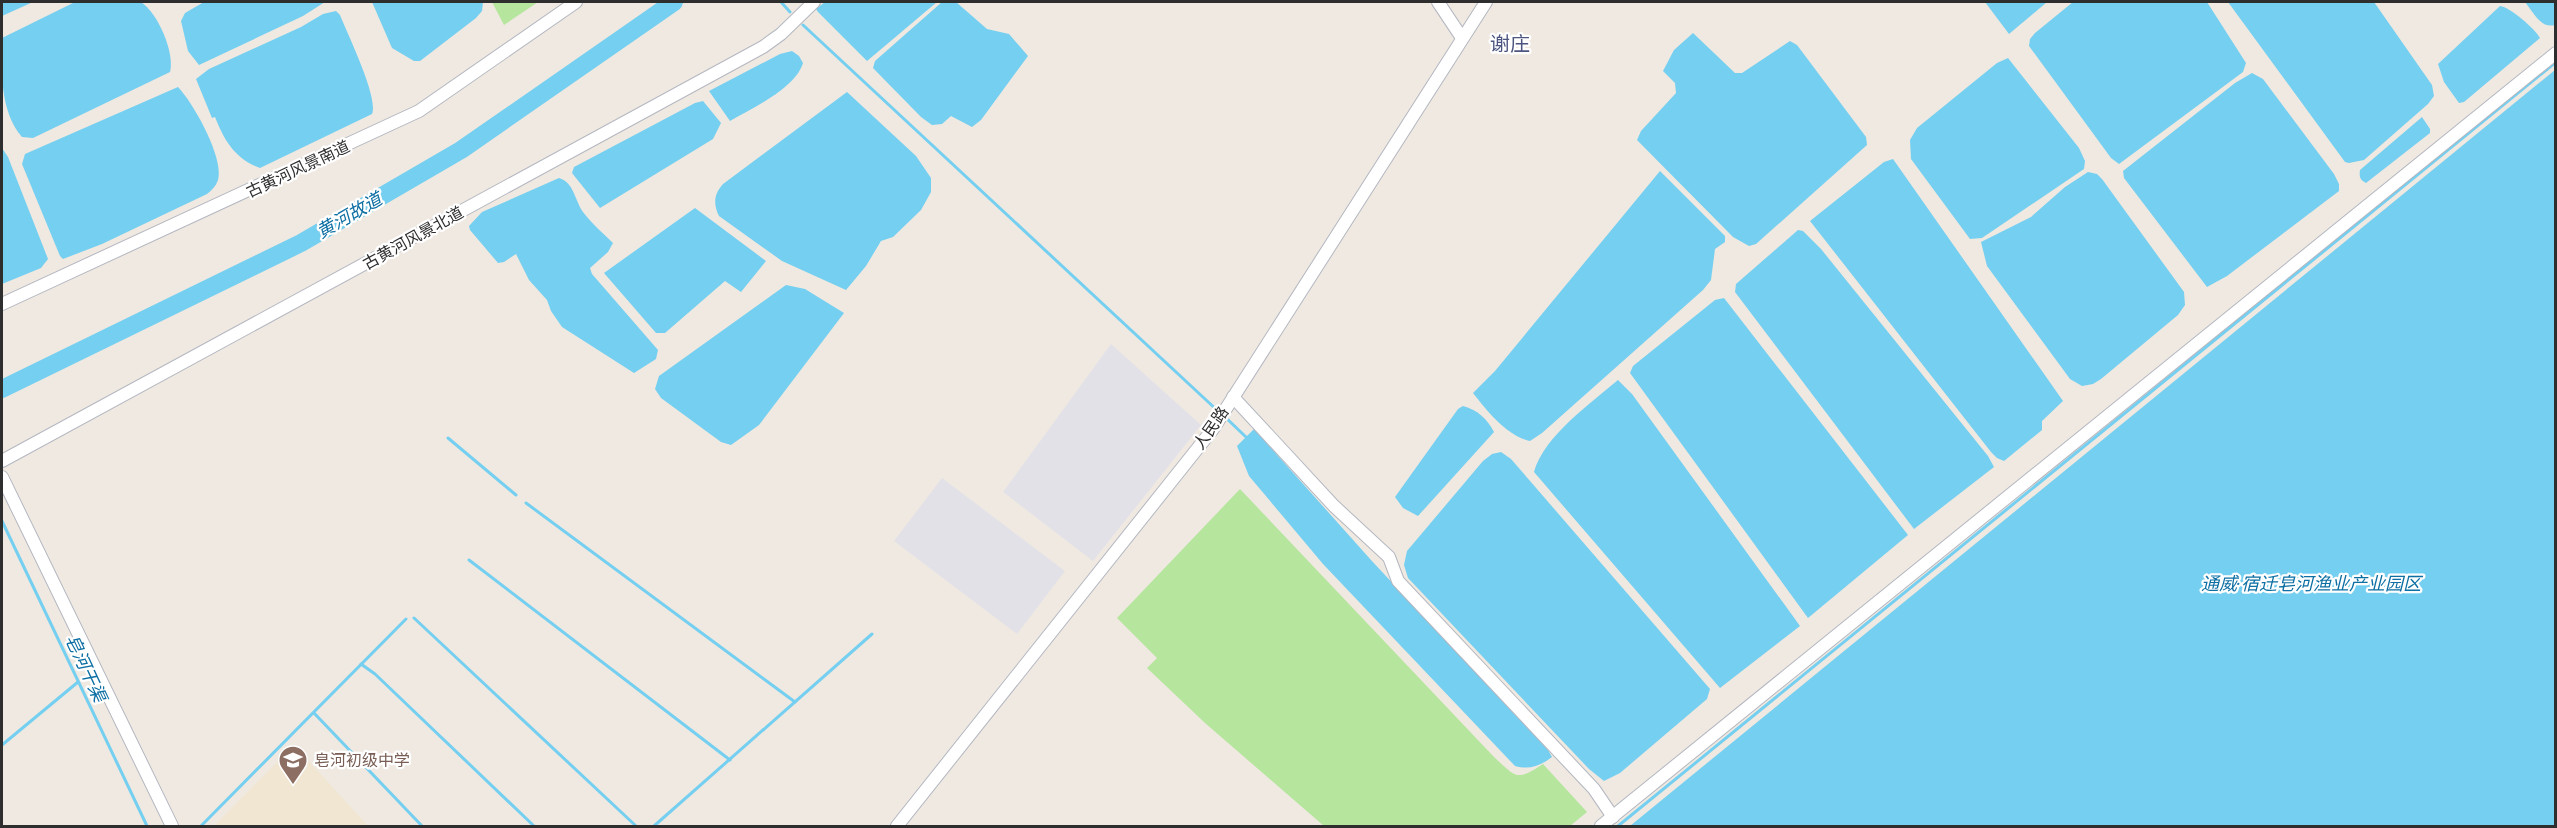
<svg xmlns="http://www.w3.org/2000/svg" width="2557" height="828" viewBox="0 0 2557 828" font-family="Poppins,'Noto Sans SC',sans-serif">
<rect width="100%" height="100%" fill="#efe9e1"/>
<g fill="#e3e1e8">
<path d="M1111,344L1201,425L1093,561L1003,492Z"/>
<path d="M942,478L1065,571L1017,634L894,541Z"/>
</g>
<path fill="#f0e6d1" d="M294,745L368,826H214Z"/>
<g fill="#b6e59e">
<path d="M492,2H538L504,25Z"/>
<path d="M1240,489L1494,757C1516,777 1516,782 1543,764L1587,812L1570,826H1324L1205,723L1147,668L1157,658L1117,618Z"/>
</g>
<g fill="#75cff0">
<path d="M2,2H33L2,16Z"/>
<path d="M75,2H141C158,13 175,53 170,72L33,138L22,137C0,112 1,71 2,38Z"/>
<path d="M204,2H325L303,16L199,65L188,51L181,21L185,13Z"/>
<path d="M372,2H483L482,11L476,18L420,61H414L392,48Z"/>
<path d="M825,2H937L867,61L818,12L816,9Z"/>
<path d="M942,2H956L987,29L1009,34L1028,56L981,120L972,127L951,116L942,124L932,125L921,117L873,68L875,61Z"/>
<path d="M1985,2H2047L2009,34Z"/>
<path d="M2073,2H2207L2246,63L2243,72L2119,164L2111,158L2029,46L2030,39L2035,33Z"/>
<path d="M2228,2H2374L2432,85L2434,96L2428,104L2364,160L2349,163L2345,162Z"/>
<path d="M2525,2H2555V25C2541,29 2533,12 2525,2Z"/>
<path d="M2500,6C2510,7 2535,29 2540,38L2464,102L2459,103L2444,82L2438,64Z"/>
<path d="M336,11L340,15C347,33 379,98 372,114L260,168C235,159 224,140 215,117L212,118L196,79L209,69L301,27L323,14Z"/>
<path d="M1693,33L1735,73H1742L1790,41L1797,45L1866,137L1867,145L1756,244L1749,246L1733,237L1637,140L1641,131L1676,93L1675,83L1663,71L1674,50Z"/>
<path d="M792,51L799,56L803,63C795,89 752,108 730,121L709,91L780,54Z"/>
<path d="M2008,58L2079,148L2085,161L2084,169L1982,238L1970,239L1911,159L1910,140L1917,128L1997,63Z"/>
<path d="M2555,70V826H1630Z"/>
<path d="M2252,73L2263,79L2334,174L2339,184V191L2227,276L2207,287L2124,178L2123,171L2235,83Z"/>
<path d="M178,87C194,104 224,158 218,180C216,186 212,190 207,194L102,244L63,259L60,256L22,164L25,154Z"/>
<path d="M847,92L916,156L931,178V192L921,210L893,237L881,241L866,266L846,290L782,261L719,216C713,204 714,194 723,184Z"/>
<path d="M703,101L721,123L713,139L600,208L572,173L574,167L695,103Z"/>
<path d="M2422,117L2430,129V133L2366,183C2360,180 2359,177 2360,170Z"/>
<path d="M2,148L8,157L48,259L41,268L2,284Z"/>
<path d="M1893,159L2063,401L2042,421V430L2004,461L1997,458L1991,452L1810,221L1884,162Z"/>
<path d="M1660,171L1725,236V242L1715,249L1711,280L1703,290L1542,433L1530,441C1507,436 1487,411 1473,393L1495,371Z"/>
<path d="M2088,172L2097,174L2102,179L2184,292L2185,305L2178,315L2101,379L2093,384L2082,386L2070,379L1987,266L1981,242L2031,217L2065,187Z"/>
<path d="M559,178C574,182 575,201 583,212C591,223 603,233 613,243L608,252L590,268L592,274L658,350L656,359L634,373L562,327L551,311L547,300L529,280L516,254L504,262L498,263L470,230L469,226L482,212Z"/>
<path d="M695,208L766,261L741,292L725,281L665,333H656L604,273Z"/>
<path d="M1798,230L1803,231L1821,249L1988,456L1994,467L1914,529L1735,292L1736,284Z"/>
<path d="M786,285L805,289L844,313L759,425L731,445L721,442L661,398L655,389L659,376Z"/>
<path d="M1724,298L1908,535L1808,618L1630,373L1633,366L1715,300Z"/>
<path d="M1618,380L1632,394L1800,626L1720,688L1534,472C1544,436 1590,404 1618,380Z"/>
<path d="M1463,406C1478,410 1487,419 1494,432L1418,516L1403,508L1395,497L1458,409Z"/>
<path d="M1254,429L1371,560L1548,750L1552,757C1540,766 1530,770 1515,766L1323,564L1249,476L1237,446Z"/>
<path d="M1501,452L1511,459L1710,689L1707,699L1620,773L1604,781L1589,769L1408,578L1404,565L1407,551L1483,461L1492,454Z"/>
</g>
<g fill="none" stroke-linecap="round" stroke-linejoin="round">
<g stroke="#75cff0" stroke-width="3">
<path d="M781,2L790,12"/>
<path d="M803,25L1219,412"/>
<path d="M1224,416L1246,437"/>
<path d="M448,438L516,495"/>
<path d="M526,503L795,702"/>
<path d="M2,521L147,826"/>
<path d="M469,560L730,760"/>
<path d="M414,618L636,826"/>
<path d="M361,664L375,674L534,826"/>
<path d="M314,713L422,826"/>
<path d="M2,745L78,682"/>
<path d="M201,826L406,619"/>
<path d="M654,826L872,634"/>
<path d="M1618,826L2556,62"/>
</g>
<path stroke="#75cff0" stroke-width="18" d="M2,389L301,243L461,150L674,2"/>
<g stroke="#b4b7c1" stroke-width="14">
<g id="minor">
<path d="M1438,2L1462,38"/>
<path d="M2,304L419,111L576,2"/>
<path d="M1233,397L1334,506L1389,557L1398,581L1594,789L1613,817"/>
<path d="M2,461L763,47L781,34L814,2"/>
<path d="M2,477L172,826"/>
<path d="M897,826L1213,429L1486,2"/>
<path d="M1601,826L2556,53"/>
</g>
</g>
<use href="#minor" stroke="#fff" stroke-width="12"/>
</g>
<defs>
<g id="school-pin" transform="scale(1.5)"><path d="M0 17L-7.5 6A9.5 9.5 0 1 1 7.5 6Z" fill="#8d6e63" stroke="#fff"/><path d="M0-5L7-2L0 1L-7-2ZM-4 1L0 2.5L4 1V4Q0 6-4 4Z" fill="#fff"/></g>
</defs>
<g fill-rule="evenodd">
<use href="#school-pin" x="293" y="760"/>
</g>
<g text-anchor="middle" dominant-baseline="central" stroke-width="4.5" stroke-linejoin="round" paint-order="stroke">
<g font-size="16" fill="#2e2e2e" stroke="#fff">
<text transform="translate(298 169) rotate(-25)">古黄河风景南道</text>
<text transform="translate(413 238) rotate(-29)">古黄河风景北道</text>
<text transform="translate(1211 428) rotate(-55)">人民路</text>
</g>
<g font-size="16" fill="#785e54" stroke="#fff" text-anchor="start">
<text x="314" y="760">皂河初级中学</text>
</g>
<g font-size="18" font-style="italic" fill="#0d6fa3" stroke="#fff">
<text transform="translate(349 215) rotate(-30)">黄河故道</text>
<text x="2311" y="583">通威·宿迁皂河渔业产业园区</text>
<text transform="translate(86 668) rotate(65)">皂河干渠</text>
</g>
<g font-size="20" fill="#4d5680" stroke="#fff">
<text x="1510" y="44">谢庄</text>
</g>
</g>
<rect width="2557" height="828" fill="none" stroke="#2e2e2e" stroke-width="6"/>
</svg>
